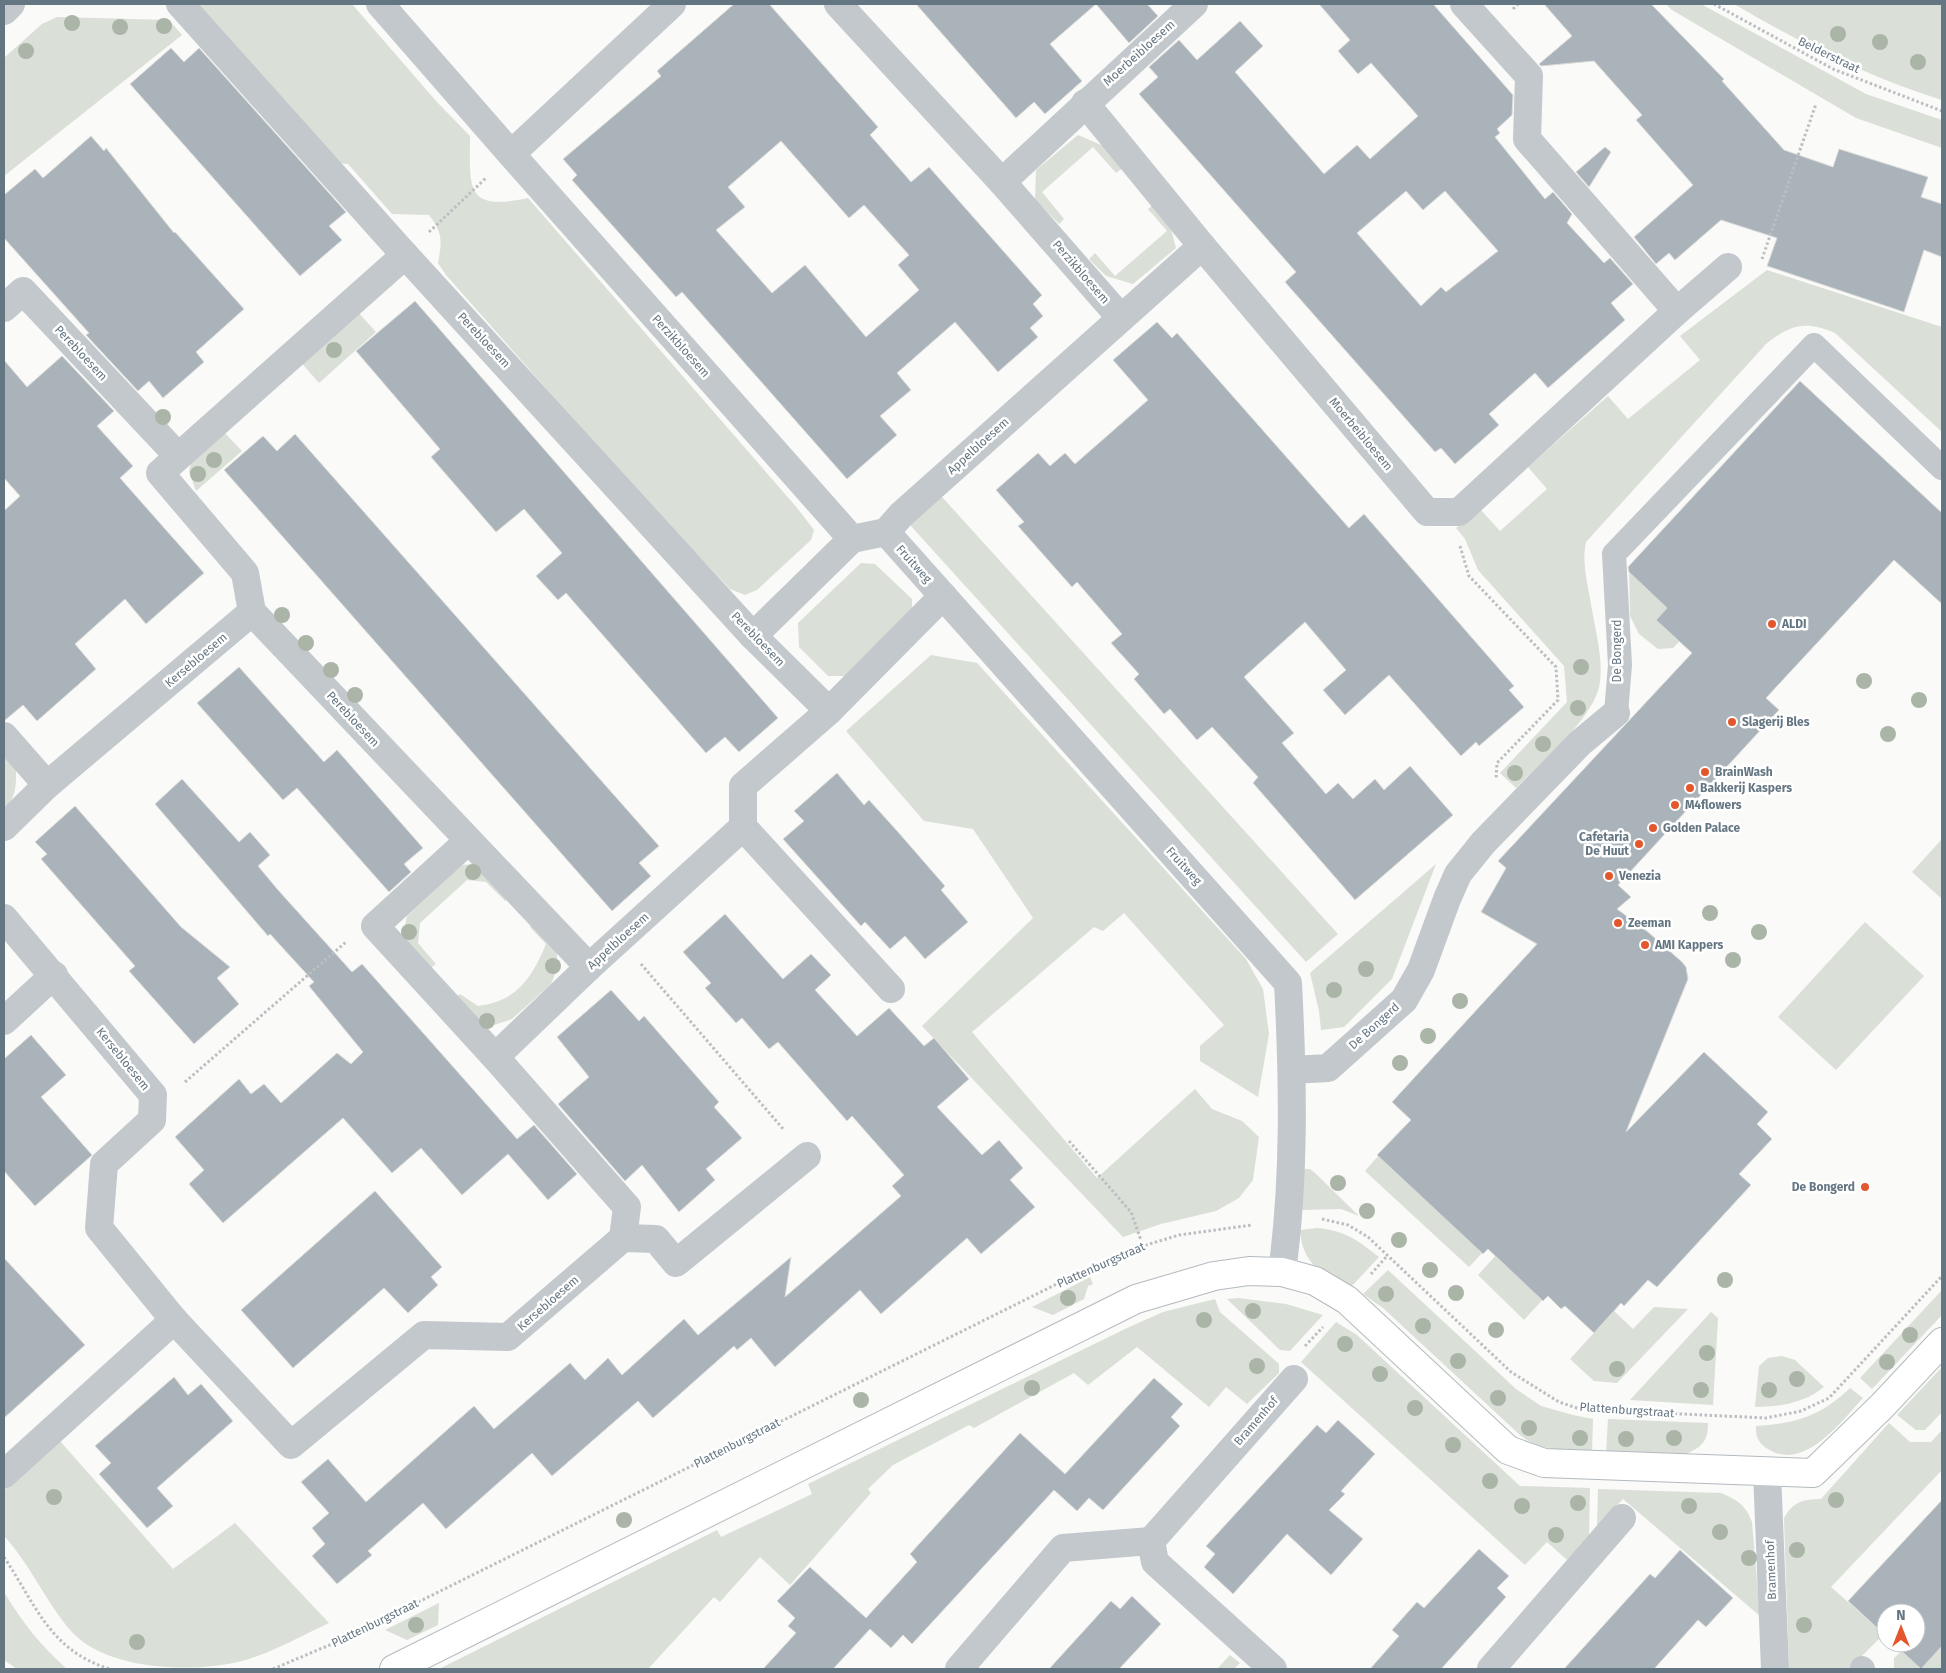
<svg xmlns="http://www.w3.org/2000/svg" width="1946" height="1673" viewBox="0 0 1946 1673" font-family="'Fira Sans',sans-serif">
<rect width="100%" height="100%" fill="#fafaf8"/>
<g fill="#dadfd7">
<path d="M196,4H352L436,101L470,136C470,187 464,212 528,198L798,509L814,530L811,540L757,590L745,595L730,589L632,486L446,275L438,263C442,242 443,233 429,215L392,214L348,164L335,163Z"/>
<path d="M1666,4H1701L1866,94L1942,120V148L1856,118L1672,10Z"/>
<path d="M1734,4H1942V100C1869,77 1800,43 1734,4Z"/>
<path d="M57,17L169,20L182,35L4,176V58L42,24Z"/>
<path d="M1078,135L1106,147L1124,167L1116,173L1093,147L1042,192L1064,219L1059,224L1035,200L1036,170Z"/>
<path d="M1155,203L1169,221L1176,248L1133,284L1106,276L1089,259L1095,253L1115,276L1167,231L1148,209Z"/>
<path d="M1767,270L1942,327V432L1835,333C1806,321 1792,324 1767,343L1586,542C1581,563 1589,589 1592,610C1596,633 1603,659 1600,682C1596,717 1540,763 1516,788L1500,773L1567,702L1564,666L1478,570L1465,539L1456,528L1480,509L1500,531L1547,489L1528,467L1608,396L1628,419L1700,360L1680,336Z"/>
<path d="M355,309L376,332L319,383L299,360Z"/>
<path d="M222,430L242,451L196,491L189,472L192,456Z"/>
<path d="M933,487L1338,934L1306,962L901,515Z"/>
<path d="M861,563L875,564L912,599V621L854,676H828L799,647L798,623Z"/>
<path d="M1629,569L1693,628L1673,648L1658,649L1639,634L1630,616Z"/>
<path d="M931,655L977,663L1246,959L1263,989L1269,1034L1258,1097L1200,1061V1046L1224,1025L1124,913L1103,931L1094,927L972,1032L1097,1178L1195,1089L1212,1109L1242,1121L1259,1137L1253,1180L1239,1198L1216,1211L1161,1224L1123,1237L922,1026L1033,918L973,829L924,821L846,731Z"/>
<path d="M4,754L16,768C16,784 17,798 4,808Z"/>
<path d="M1942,839V899L1912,872Z"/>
<path d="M474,864L511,897L505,901L486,882L467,880L420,923L418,943L436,964L429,969L407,944L404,930L407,916L462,865Z"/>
<path d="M1436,864L1392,979L1344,1027L1321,1030L1319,1011L1310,973Z"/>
<path d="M535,922L557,948V969L551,984L512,1019L491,1026L478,1024L454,999L460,994L478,1006C517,1001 532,978 546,944L530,927Z"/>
<path d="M1865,922L1924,976L1836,1070L1778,1017Z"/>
<path d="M1380,1154L1483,1252L1469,1267L1365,1171Z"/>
<path d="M1302,1169H1310L1315,1173L1359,1216L1341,1209L1302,1210Z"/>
<path d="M1317,1228C1346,1231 1356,1239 1379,1257L1351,1287C1323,1276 1302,1264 1300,1230Z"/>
<path d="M1499,1252L1545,1297L1524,1320L1478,1275Z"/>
<path d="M1388,1270L1516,1389L1541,1406L1573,1415L1593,1419L1592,1452C1565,1451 1545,1452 1521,1436L1383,1308L1363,1294Z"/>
<path d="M1090,1277L1093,1284L1088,1286L1084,1299L1053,1315L1032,1307Z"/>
<path d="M1942,1290V1315L1872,1389L1860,1378Z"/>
<path d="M1238,1298L1286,1304L1323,1315L1290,1351L1280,1350L1227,1299Z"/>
<path d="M1215,1299L1220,1312L1279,1364V1373L1247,1404L1226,1387L1209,1407L1137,1347L1088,1385L1074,1373L974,1428L969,1425L893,1465L868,1489L871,1493L790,1585L760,1557L720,1602L714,1597L648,1669H439L717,1530L721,1537L812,1494L808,1484L1127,1328L1163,1312Z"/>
<path d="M1654,1307L1688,1309L1617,1383L1594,1381L1570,1359L1614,1311L1633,1329Z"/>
<path d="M1711,1312L1718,1318L1713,1405L1630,1400Z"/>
<path d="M1336,1322L1357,1335L1520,1486L1590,1488L1589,1538L1567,1560L1547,1542L1525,1565L1301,1362Z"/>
<path d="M1782,1356L1795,1360L1824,1387C1804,1403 1780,1407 1755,1407L1759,1366L1768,1358Z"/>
<path d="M1942,1367V1412L1925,1430H1916L1897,1415Z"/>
<path d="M1850,1388L1863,1398C1841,1422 1804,1472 1768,1449C1759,1444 1755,1436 1756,1426C1796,1423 1820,1417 1850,1388Z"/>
<path d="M1608,1419L1708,1423C1708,1443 1701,1447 1684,1455L1606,1453Z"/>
<path d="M1889,1423L1910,1442H1931L1942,1430V1470L1831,1587L1884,1634L1849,1669H1789L1784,1518C1793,1502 1803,1499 1821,1499Z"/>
<path d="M60,1441L173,1569L235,1523L329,1623C299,1637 270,1654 238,1662C190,1673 107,1670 72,1632C46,1603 31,1565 4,1536V1490Z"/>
<path d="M1598,1489L1721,1493C1737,1500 1746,1505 1752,1522L1760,1616L1623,1499L1597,1526Z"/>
<path d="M4,1592C22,1622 41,1646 67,1669H17L4,1660Z"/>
<path d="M439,1603L438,1625L407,1640L385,1630Z"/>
<path d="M1942,1646V1669H1894V1658L1902,1651L1921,1669Z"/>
<path d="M1230,1655L1240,1663L1234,1669H1217Z"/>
</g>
<g fill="#aab3b9" stroke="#dcdcda" fill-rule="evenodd">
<path d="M734,4H769L878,127L870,135L911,182L929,167L1042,295L1033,304L1043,316L1030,328L1038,337L998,372L955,322L897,373L911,390L880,416L897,435L847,479L682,292L676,297L572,180L577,175L563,159L661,76L657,71ZM781,141L849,218L864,205L909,255L898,265L919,290L866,337L805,265L772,293L716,230L745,207L728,187Z"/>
<path d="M916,4H1147L1158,16L1129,43L1096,4L1050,44L1082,81L1045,114L1034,102L1016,118Z"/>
<path d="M1319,4H1433L1513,95L1512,115L1497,129L1500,133L1495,137L1545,199L1553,192L1572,214L1567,223L1604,263L1610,258L1633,284L1611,303L1625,320L1548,388L1535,373L1489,414L1499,425L1455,464L1441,448L1435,452L1285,282L1296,272L1139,94L1158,77L1149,67L1179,40L1197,60L1240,21L1263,46L1235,72L1324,174L1357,145L1370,159L1418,116L1371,63L1358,74L1338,51L1350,40ZM1406,191L1423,210L1445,191L1498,251L1446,292L1441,287L1421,306L1357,233Z"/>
<path d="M1544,4H1651L1724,79L1722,81L1784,150L1833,167L1839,149L1928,177L1921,197L1942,204V257L1924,250L1904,312L1767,266L1777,238L1721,220L1675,260L1669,253L1656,264L1634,237L1693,185L1636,120L1642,115L1594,61L1541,66L1539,64L1572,36Z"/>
<path d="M171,48L184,62L199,48L346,212L329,226L342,240L300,276L130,84Z"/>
<path d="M91,136L104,151L106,148L174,233L175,232L244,309L196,352L204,362L163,398L149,381L138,391L86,335L89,333L4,238V195L35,169L43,178Z"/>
<path d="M1605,147L1611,152L1589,187L1576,172Z"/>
<path d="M415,301L778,718L739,752L725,737L706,753L566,593L558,600L536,576L562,553L524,509L496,532L431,457L440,449L356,351Z"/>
<path d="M1157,322L1172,338L1177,333L1349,528L1364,514L1514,686L1509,690L1524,707L1479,746L1476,742L1461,756L1389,675L1345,715L1323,690L1346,670L1305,622L1244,677L1294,733L1282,743L1326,794L1338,783L1353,799L1375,779L1384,790L1410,766L1453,815L1355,900L1253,783L1258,777L1212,727L1197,740L1170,709L1164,714L1134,679L1139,674L1111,643L1122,634L1077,582L1072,587L1018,526L1024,522L996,490L1038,453L1050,466L1065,453L1075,464L1148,400L1113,360Z"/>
<path d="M62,356L114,411L97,426L133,466L120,478L204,573L146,624L125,599L75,644L96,669L37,721L23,705L4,721V511L20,496L4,478V360L27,387Z"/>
<path d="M1800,381L1942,513V604L1894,560L1766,698L1779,710L1618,885L1631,897L1617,909L1648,932L1682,962L1686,967L1688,979L1626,1132L1704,1052L1768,1112L1757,1124L1772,1139L1739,1174L1751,1185L1657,1287L1648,1280L1624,1306L1621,1303L1594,1333L1565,1306L1561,1309L1548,1296L1543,1301L1488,1249L1483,1254L1377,1155L1411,1120L1392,1102L1537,944L1481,912L1506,868L1498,861L1692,653L1656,620L1667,608L1629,572L1628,567Z"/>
<path d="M295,434L659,846L639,863L651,876L612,911L224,470L263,436L277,451Z"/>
<path d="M239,667L324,762L337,750L423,848L404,864L411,872L389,892L297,788L283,800L197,703Z"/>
<path d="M837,773L864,805L869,800L898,832L945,886L941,890L968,922L925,959L905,936L890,949L865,922L861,926L783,839L804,821L794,811Z"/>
<path d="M182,779L239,842L250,832L270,855L258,866L278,890L352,972L362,964L517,1139L534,1125L577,1174L548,1200L508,1154L462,1195L421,1148L392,1173L343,1118L223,1223L189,1184L204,1170L175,1137L239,1079L251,1094L264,1084L281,1103L337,1053L351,1064L363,1052L309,986L314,982L270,934L268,936L155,804Z"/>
<path d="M75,806L181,927L230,967L217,978L239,1004L194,1044L129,971L135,966L41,859L47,854L35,842Z"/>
<path d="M725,914L783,979L811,954L831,975L815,990L857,1036L889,1008L924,1046L934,1038L969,1079L937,1107L982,1155L999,1140L1023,1168L1010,1180L1035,1207L981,1254L967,1238L881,1314L860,1290L775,1367L751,1338L737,1350L734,1346L653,1418L638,1401L552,1476L532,1453L446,1529L423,1503L368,1551L372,1555L337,1584L312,1556L325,1544L312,1528L329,1513L301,1482L328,1459L366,1502L474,1406L494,1429L570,1363L585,1380L608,1358L622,1375L684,1319L698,1335L791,1257L785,1297L901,1196L892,1186L904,1175L852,1116L847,1121L778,1042L769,1049L742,1018L736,1023L705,988L711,983L683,952Z"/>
<path d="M611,990L639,1021L644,1016L719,1102L714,1107L742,1138L706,1169L715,1180L679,1212L642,1165L625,1181L558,1104L589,1077L557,1037Z"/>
<path d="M31,1035L66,1075L41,1097L92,1155L35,1206L4,1171V1059Z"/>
<path d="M375,1191L442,1267L431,1277L438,1285L408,1313L384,1288L293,1368L241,1310Z"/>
<path d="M4,1258L85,1345L4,1418Z"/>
<path d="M174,1377L188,1395L201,1384L233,1421L157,1488L173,1506L147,1528L99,1474L111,1463L95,1446Z"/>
<path d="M1154,1378L1183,1404L1171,1417L1180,1426L1103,1510L1089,1498L1077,1511L1054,1490L912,1644L903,1635L891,1648L870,1629L833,1669H763L796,1633L788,1626L795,1618L777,1601L810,1567L866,1618L917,1562L910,1554L1020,1433L1065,1474Z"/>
<path d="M1338,1420L1375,1454L1341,1491L1345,1494L1329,1510L1363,1539L1331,1575L1287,1534L1233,1594L1204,1567L1215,1554L1206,1546L1317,1425L1326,1433Z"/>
<path d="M1942,1500V1646L1921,1669L1893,1643H1916V1613H1886V1636L1848,1601Z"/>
<path d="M1479,1549L1509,1576L1497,1588L1506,1597L1441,1669H1370L1399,1636L1392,1630L1417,1602L1424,1608Z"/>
<path d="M1680,1550L1733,1598L1706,1627L1698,1620L1654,1669H1564L1650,1574L1655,1578Z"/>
<path d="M1132,1596L1161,1624L1119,1669H1049L1111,1601L1120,1609Z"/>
</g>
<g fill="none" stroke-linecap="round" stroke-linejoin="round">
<g stroke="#b3babf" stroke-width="30">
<path id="secondary" d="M394,1669L1136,1299L1214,1276L1249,1271L1282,1272L1315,1281L1347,1300L1508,1450L1544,1463L1813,1473L1882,1406L1942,1342"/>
</g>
<g stroke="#bbbfc2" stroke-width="3" stroke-dasharray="2.5 2.5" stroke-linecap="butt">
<path d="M1714,4L1833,69L1942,111"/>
<path d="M1513,9L1518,4"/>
<path d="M429,232L486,178"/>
<path d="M1762,259L1816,104"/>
<path d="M1460,546L1469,576L1556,667L1558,700L1497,763L1496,779"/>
<path d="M641,964L784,1130"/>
<path d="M185,1082L346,942"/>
<path d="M1069,1141L1131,1212L1143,1246"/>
<path d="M1322,1219L1348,1225L1368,1237L1511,1372L1559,1402L1577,1408L1598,1410L1766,1418L1801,1411L1829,1398L1942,1276"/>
<path d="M1371,1274L1387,1256"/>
<path d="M1305,1346L1323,1327"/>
<path d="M4,1557C36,1605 50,1651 110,1669"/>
<path d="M273,1669L346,1638L1093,1266L1143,1246L1179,1235L1252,1225"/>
</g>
<g stroke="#c3c8cc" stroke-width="24">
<path d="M1616,713L1620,665L1614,554L1814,345L1942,468"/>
<path d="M1862,1668L1863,1669"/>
</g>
<g stroke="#c3c8cc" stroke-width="28">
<path d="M180,4L405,255L753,636L829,711"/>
<path d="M380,4L511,154L852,539"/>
<path d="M838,4L1002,182L1121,318"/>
<path d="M4,11L11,4"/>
<path d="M1085,103L1202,246L1427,512H1459L1677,311L1527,139L1529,76L1464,4"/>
<path d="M511,154L672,4"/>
<path d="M1002,182L1194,4"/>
<path d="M405,255L160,473L245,573L252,612L589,967"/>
<path d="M4,308L23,291L178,456"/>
<path d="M1677,311L1728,267"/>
<path d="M886,532L1288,983C1293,1079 1295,1177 1282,1272"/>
<path d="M753,636L852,539L886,532L901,515L1202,246"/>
<path d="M4,736L47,785"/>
<path d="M4,827L47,785L252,612"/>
<path d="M743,827L891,989"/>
<path d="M468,841L375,926L495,1057"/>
<path d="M4,918L153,1095L152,1120L104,1164L99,1228L174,1320L291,1445L424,1335L508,1337L623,1238L656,1239L676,1263L807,1156"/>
<path d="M4,1021L54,975"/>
<path d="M1292,1070L1328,1068L1404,1000L1421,970L1447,899L1458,874L1483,843L1580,743L1616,713"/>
<path d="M623,1238L627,1207L495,1057L589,967L743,827V786L829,711L943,596"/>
<path d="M1767,1472L1775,1669"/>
<path d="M4,1474L174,1320"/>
<path d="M959,1669L1063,1548L1151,1541"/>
<path d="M1273,1669L1155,1562L1151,1541L1294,1379"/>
<path d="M1491,1669L1622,1518"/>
</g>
<use href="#secondary" stroke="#fff" stroke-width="28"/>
</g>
<g fill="#aab4a7">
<circle cx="72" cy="23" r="8"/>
<circle cx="164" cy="26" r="8"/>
<circle cx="120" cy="27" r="8"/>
<circle cx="1838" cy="34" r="8"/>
<circle cx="1880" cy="42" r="8"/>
<circle cx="26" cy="51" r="8"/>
<circle cx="1918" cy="62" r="8"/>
<circle cx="334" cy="350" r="8"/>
<circle cx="163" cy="417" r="8"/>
<circle cx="214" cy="460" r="8"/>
<circle cx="198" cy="474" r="8"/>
<circle cx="282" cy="615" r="8"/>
<circle cx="306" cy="643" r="8"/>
<circle cx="1581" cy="667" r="8"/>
<circle cx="331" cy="670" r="8"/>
<circle cx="1864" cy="681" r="8"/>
<circle cx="355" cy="695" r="8"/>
<circle cx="1919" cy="700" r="8"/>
<circle cx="1578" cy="708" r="8"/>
<circle cx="1888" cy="734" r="8"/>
<circle cx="1543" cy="744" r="8"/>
<circle cx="1515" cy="773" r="8"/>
<circle cx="473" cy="872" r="8"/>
<circle cx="1710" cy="913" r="8"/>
<circle cx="409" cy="932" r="8"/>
<circle cx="1759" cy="932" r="8"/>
<circle cx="1733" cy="960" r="8"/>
<circle cx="553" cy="966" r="8"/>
<circle cx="1366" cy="969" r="8"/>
<circle cx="1334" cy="990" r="8"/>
<circle cx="1460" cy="1001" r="8"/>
<circle cx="487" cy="1021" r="8"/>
<circle cx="1428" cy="1036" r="8"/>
<circle cx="1400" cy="1063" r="8"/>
<circle cx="1338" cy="1183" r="8"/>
<circle cx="1367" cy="1211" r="8"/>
<circle cx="1399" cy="1240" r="8"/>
<circle cx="1430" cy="1270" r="8"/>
<circle cx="1725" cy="1280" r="8"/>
<circle cx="1456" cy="1293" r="8"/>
<circle cx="1386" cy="1294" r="8"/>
<circle cx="1068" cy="1298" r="8"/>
<circle cx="1253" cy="1311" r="8"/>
<circle cx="1204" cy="1320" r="8"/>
<circle cx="1423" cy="1326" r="8"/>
<circle cx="1496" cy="1330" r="8"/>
<circle cx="1910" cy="1335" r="8"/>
<circle cx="1345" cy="1344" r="8"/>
<circle cx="1707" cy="1353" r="8"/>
<circle cx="1458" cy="1361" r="8"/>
<circle cx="1887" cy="1362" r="8"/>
<circle cx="1257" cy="1366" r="8"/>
<circle cx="1617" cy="1369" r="8"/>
<circle cx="1380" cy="1374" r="8"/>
<circle cx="1797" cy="1379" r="8"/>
<circle cx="1032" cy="1388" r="8"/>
<circle cx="1701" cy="1390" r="8"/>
<circle cx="1769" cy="1390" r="8"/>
<circle cx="1498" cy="1398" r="8"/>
<circle cx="861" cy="1400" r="8"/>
<circle cx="1415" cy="1408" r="8"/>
<circle cx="1529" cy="1428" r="8"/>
<circle cx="1580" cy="1438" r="8"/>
<circle cx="1674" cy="1438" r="8"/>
<circle cx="1626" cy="1439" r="8"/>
<circle cx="1453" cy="1445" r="8"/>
<circle cx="1490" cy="1481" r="8"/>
<circle cx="54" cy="1497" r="8"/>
<circle cx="1836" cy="1500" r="8"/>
<circle cx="1578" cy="1503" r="8"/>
<circle cx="1522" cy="1506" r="8"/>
<circle cx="1689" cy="1506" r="8"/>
<circle cx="624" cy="1520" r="8"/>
<circle cx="1720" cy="1532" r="8"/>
<circle cx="1556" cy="1535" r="8"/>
<circle cx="1797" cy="1550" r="8"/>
<circle cx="1749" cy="1558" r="8"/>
<circle cx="416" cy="1625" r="8"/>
<circle cx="1804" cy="1625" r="8"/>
<circle cx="137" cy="1642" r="8"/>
</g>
<g fill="#e4572e" stroke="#fff" stroke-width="2">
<circle cx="1772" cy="624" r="5"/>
<circle cx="1732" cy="722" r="5"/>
<circle cx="1705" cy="772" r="5"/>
<circle cx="1690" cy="788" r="5"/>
<circle cx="1675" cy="805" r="5"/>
<circle cx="1653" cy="828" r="5"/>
<circle cx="1639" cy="844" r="5"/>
<circle cx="1609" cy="876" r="5"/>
<circle cx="1618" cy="923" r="5"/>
<circle cx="1645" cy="945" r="5"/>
<circle cx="1865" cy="1187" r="5"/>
</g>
<g text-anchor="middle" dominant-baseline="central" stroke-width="5" stroke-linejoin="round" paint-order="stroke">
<g font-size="12" fill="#657683" stroke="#fff">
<text transform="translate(1139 53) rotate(-42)">Moerbeibloesem</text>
<text transform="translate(1829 55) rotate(26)">Belderstraat</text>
<text transform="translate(1081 272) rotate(49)">Perzikbloesem</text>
<text transform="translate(484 340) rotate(47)">Perebloesem</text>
<text transform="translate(681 346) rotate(48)">Perzikbloesem</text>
<text transform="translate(81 353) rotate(47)">Perebloesem</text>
<text transform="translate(1361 434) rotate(50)">Moerbeibloesem</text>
<text transform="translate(978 446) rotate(-42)">Appelbloesem</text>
<text transform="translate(914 564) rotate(48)">Fruitweg</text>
<text transform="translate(758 639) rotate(46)">Perebloesem</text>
<text transform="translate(1617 651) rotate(-90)">De Bongerd</text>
<text transform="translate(196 660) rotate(-40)">Kersebloesem</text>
<text transform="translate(353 719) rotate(47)">Perebloesem</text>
<text transform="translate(1184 866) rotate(48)">Fruitweg</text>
<text transform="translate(618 941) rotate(-42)">Appelbloesem</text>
<text transform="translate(1374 1026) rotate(-42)">De Bongerd</text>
<text transform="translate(123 1059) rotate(51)">Kersebloesem</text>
<text transform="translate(1101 1265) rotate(-24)">Plattenburgstraat</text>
<text transform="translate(548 1303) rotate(-41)">Kersebloesem</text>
<text transform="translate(1627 1410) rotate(4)">Plattenburgstraat</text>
<text transform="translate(1256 1421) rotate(-49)">Bramenhof</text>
<text transform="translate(737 1443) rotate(-27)">Plattenburgstraat</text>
<text transform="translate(1771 1570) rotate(-92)">Bramenhof</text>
<text transform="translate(375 1623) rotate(-26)">Plattenburgstraat</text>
</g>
<g font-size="12" font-weight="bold" fill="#657683" stroke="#fff" text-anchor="start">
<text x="1782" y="624">ALDI</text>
<text x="1742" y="722">Slagerij Bles</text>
<text x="1715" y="772">BrainWash</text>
<text x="1700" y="788">Bakkerij Kaspers</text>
<text x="1685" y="805">M4flowers</text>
<text x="1663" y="828">Golden Palace</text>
<text x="1629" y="837" text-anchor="end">Cafetaria<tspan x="1629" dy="14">De Huut</tspan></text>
<text x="1619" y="876">Venezia</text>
<text x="1628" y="923">Zeeman</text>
<text x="1655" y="945">AMI Kappers</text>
<text x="1855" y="1187" text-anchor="end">De Bongerd</text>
</g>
</g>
<rect width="1946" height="1673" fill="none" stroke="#657683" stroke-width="10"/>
<g transform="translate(1901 1628)"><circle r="24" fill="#ffffff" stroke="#c1c8cd"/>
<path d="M0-4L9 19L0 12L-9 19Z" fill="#e4572e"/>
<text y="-8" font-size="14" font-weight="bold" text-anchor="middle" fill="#657683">N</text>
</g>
</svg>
